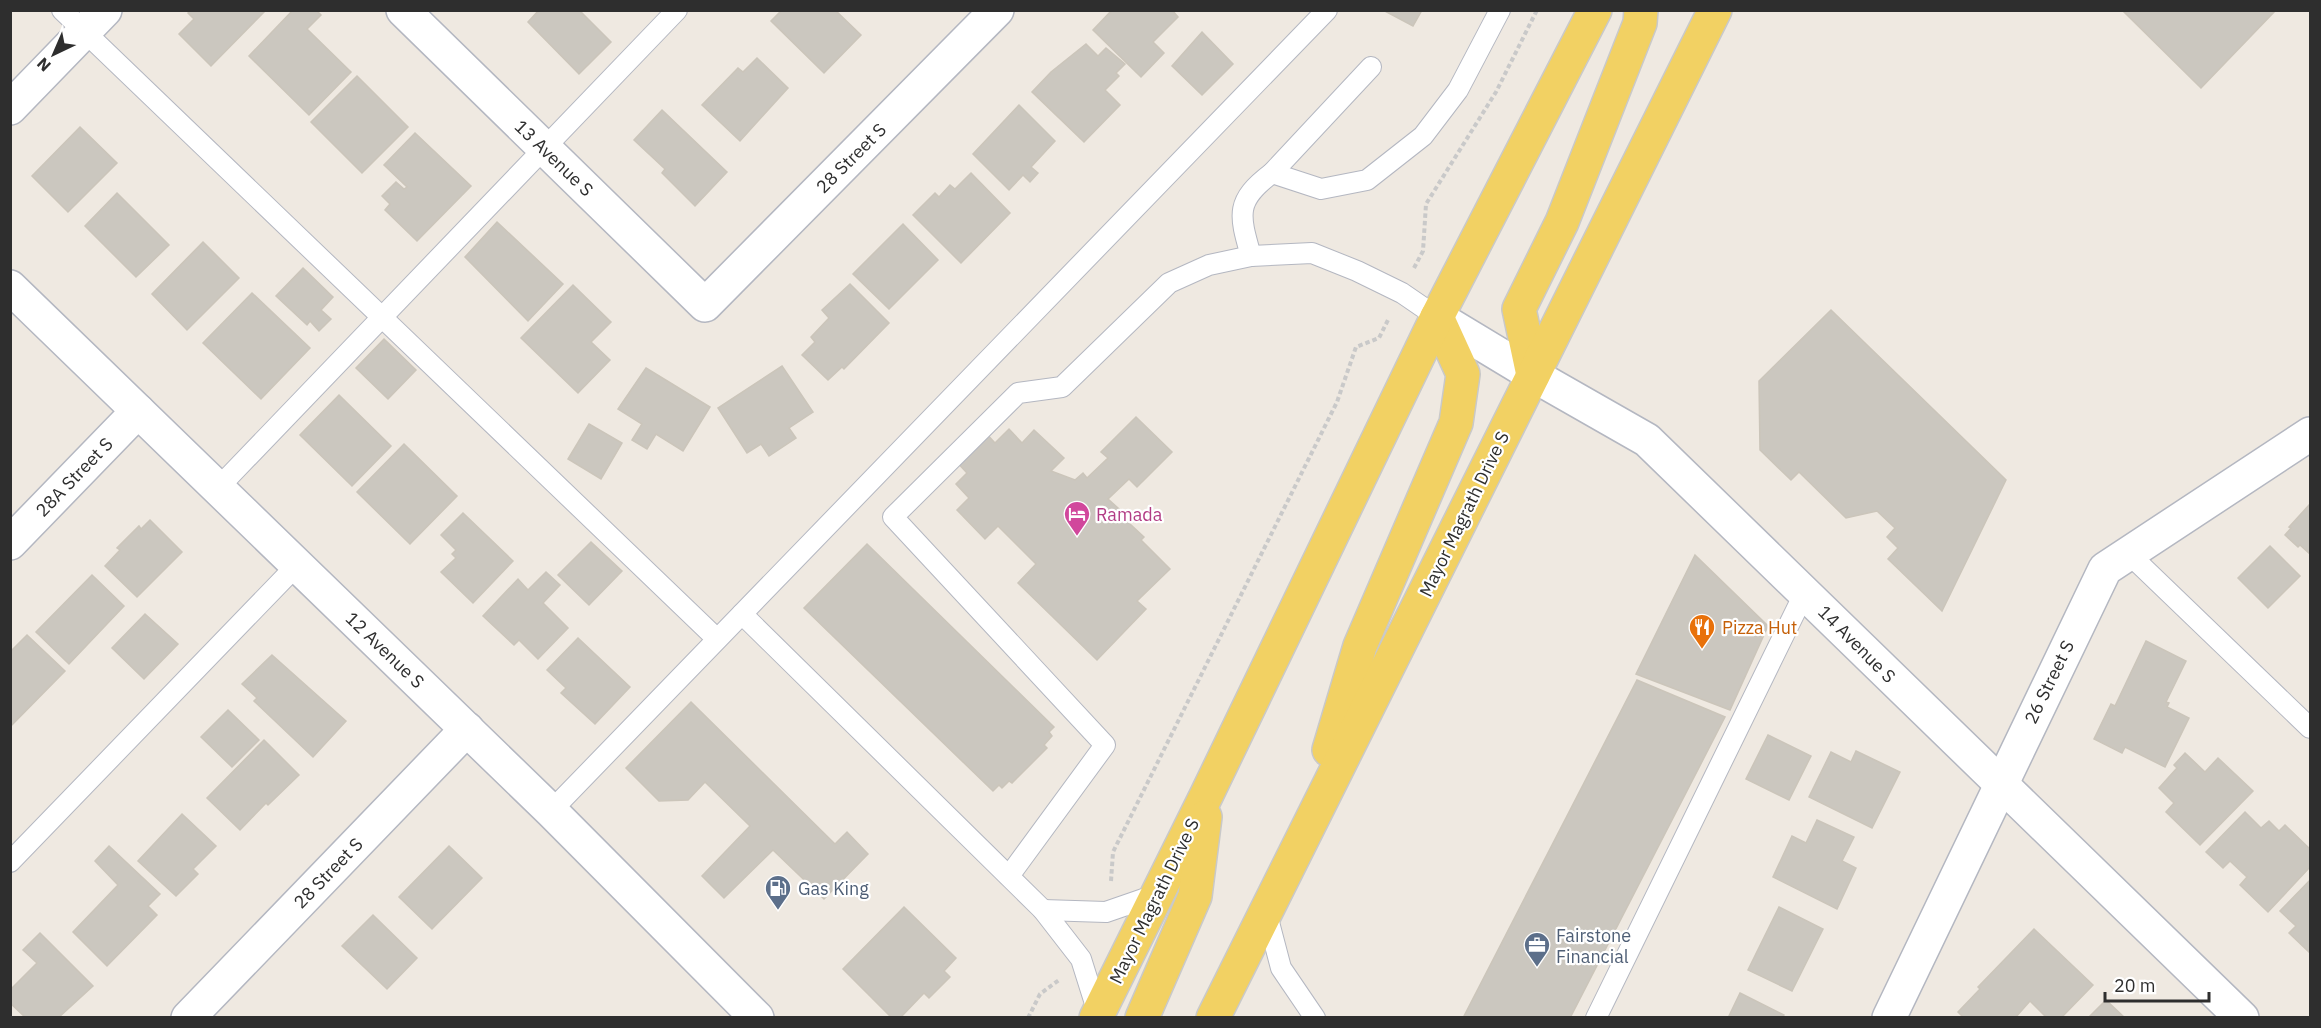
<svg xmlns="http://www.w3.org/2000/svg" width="2321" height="1028" viewBox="0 0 2321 1028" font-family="'IBM Plex Sans',sans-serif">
<rect width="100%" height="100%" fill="#efe9e1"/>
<g fill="#cbc7bf" stroke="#cbc5ba" stroke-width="1.5">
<path d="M191,10H266L211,66L179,34L194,19L188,13Z"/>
<path d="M293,10H316L321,15L307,29L351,72L309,115L249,56Z"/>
<path d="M539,10H579L611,42L579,74L528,22Z"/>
<path d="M782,10H835L861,35L824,73L771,21Z"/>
<path d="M1112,10H1172L1178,17L1153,42L1164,53L1141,77L1093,30Z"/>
<path d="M1383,10H1422L1413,26Z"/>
<path d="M2122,10H2276L2201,88Z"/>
<path d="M1202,32L1233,64L1202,95L1172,66Z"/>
<path d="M1086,44L1098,56L1106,48L1125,64L1116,73L1119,76L1105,90L1120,105L1084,142L1032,92L1051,72Z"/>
<path d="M757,58L788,88L740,141L702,105L738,68L743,72Z"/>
<path d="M357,76L408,127L362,173L311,122Z"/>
<path d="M1019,105L1055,141L1031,167L1038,173L1030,182L1023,175L1009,190L973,154Z"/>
<path d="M662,110L727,172L695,206L662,173L665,169L634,140Z"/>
<path d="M80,127L117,163L68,212L32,176Z"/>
<path d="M415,133L471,186L417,241L385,210L390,204L382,196L396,182L404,189L407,187L384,165Z"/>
<path d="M971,173L1010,213L961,263L913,215L935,193L939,197L950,185L955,189Z"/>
<path d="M117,193L169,245L136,277L85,226Z"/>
<path d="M497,222L563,284L528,321L465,257Z"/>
<path d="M903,224L938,260L889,309L853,274Z"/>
<path d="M203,242L239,278L187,330L152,294Z"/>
<path d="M303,268L333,297L321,310L331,319L319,331L310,321L307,325L276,296Z"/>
<path d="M850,284L889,323L844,369L842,367L828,380L802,355L815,342L811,337L829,318L822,310Z"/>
<path d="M573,285L611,322L591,342L610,360L578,393L521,338Z"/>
<path d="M252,293L310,348L261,399L203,343Z"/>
<path d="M1831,310L2006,480L1942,611L1888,559L1898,548L1887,537L1895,528L1877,511L1846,518L1799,472L1791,480L1760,450L1759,381Z"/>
<path d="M384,339L416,370L388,399L356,368Z"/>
<path d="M782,366L813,412L789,428L796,438L769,456L761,444L747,453L718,408Z"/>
<path d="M646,368L710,407L683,451L656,434L647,449L632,440L642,424L618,409Z"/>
<path d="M339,395L391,446L352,486L300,435Z"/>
<path d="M1136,417L1172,452L1137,487L1129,479L1108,499L1119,509L1116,511L1144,537L1141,540L1170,569L1137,601L1146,609L1097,660L1018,583L1036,564L998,526L985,539L957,510L969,498L956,484L967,473L955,460L984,431L995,443L1009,429L1022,443L1034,430L1064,458L1051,471L1075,480L1083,473L1087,478L1108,458L1101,452Z"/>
<path d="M589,424L622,443L601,479L568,459Z"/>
<path d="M404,444L457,496L410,544L357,492Z"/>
<path d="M2310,504V554L2300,545L2298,547L2285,535L2291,528L2289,527Z"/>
<path d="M463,513L513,561L473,603L441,572L456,558L452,554L456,550L441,535Z"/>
<path d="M150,520L182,552L137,597L105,566L120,550L117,548L139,526L141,529Z"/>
<path d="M591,542L622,571L589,605L558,575Z"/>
<path d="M867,544L1054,727L1049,732L1052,736L1044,745L1047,748L1012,783L1009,781L1002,788L999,785L993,791L804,608Z"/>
<path d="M2270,546L2300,576L2268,608L2238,578Z"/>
<path d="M1695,555L1768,626L1730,710L1636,674Z"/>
<path d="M546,572L560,585L543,603L568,628L538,659L519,640L514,645L483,616L518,579L528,590Z"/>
<path d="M92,575L124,606L69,664L36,632Z"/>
<path d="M145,614L178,644L144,679L112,648Z"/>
<path d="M27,635L65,671L10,727V652Z"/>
<path d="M578,638L630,687L595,724L561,693L566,688L547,670Z"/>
<path d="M2146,641L2186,661L2166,702L2169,703L2167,707L2189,718L2165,767L2125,747L2122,753L2094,739L2111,704L2115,706Z"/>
<path d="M272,655L346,721L313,757L254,701L257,698L242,684Z"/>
<path d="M1637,680L1725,717L1570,1018H1463Z"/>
<path d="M691,702L835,844L847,832L868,854L824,899L773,850L724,898L702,876L750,826L705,782L688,800L659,801L626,768Z"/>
<path d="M228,710L259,740L232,767L201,737Z"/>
<path d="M1768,735L1811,756L1789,800L1746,779Z"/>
<path d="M264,740L299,775L268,805L266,803L240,830L207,798Z"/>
<path d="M1856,751L1900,772L1872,828L1809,797L1831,752L1851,762Z"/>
<path d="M2185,753L2205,772L2218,758L2253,791L2200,845L2166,812L2174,803L2159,788L2177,768L2174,765Z"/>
<path d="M2245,812L2261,828L2269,821L2279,831L2285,825L2310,849V867L2268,912L2240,885L2247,877L2230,861L2223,868L2206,852Z"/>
<path d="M182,814L216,846L193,869L198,874L176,896L138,861Z"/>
<path d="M1817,820L1854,837L1842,861L1856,868L1837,909L1773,877L1792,836L1806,843Z"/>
<path d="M109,846L160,894L148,906L157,915L107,966L73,932L118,885L95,861Z"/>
<path d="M449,846L482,878L432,929L399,897Z"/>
<path d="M2310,880V953L2289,933L2296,926L2280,911Z"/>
<path d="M904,907L956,958L944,971L950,977L929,998L924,993L900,1018H892L843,969Z"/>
<path d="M1779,907L1823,929L1792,991L1748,970Z"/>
<path d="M373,915L417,958L387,989L342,946Z"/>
<path d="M2034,929L2093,985L2061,1018H2047L2030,1001L2015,1018H1964L1958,1012L1980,989L1978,987Z"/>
<path d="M40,933L93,986L58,1018H26L10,1003V990L37,963L23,950Z"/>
<path d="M1740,993L1784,1015L1782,1018H1728Z"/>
<path d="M2106,1000L2125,1018H2088Z"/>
</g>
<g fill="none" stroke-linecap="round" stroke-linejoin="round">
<g stroke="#b4b7c1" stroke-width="22">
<g id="service">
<path d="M62,10L717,639"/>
<path d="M1272,173L1321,189L1367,180L1423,136L1458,90L1500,10"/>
<path d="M1251,256C1239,214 1235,201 1272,173L1371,67"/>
<path d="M218,488L677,10"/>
<path d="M2128,553L2310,728"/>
<path d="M742,614L1043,910L1081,959L1098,1013"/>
<path d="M551,811L1327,10"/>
<path d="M10,862L297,565"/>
<path d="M1009,876L1105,745L893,517L1018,393L1062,387L1169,283L1209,265L1251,256L1312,253L1357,271L1402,293L1437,317"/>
<path d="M1043,910L1106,912L1158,894"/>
<path d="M1266,911L1281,968L1315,1018"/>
<path d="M1596,1018L1805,592"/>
</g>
</g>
<g stroke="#b4b7c1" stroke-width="36">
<g id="minor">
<path d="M403,10L705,305L997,10"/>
<path d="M10,108L105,10"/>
<path d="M10,287L551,811L757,1018"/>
<path d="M1437,317L1533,375L1647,440L2242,1018"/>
<path d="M10,543L138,411"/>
<path d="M188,1018L467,729"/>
<path d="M1889,1018L2105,569L2310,434"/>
</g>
</g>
<g stroke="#c9c9c9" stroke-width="36">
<g id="primary">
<path d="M1533,375L1519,309L1562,222L1640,23L1641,10"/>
<path d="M1329,750L1360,646L1456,423L1463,374L1437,317"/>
<path d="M1096,1018L1207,794L1437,317L1595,10"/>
<path d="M1142,1018L1195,896L1205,817"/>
<path d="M1213,1018L1715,10"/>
</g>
</g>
<g stroke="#c9c9c9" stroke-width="4" stroke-dasharray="4.5 3" stroke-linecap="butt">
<path d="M1414,268L1423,251L1426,204L1496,92L1537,10"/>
<path d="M1111,881L1113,852L1337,402L1356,347L1379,338L1389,318"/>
<path d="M1028,1018L1040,994L1059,980"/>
</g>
<use href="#service" stroke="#fff" stroke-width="20"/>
<use href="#minor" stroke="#fff" stroke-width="33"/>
<use href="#primary" stroke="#f2d163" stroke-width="33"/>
</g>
<defs>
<g id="hotel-pin" transform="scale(1.35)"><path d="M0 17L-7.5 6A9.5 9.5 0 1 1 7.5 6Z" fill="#d1479c" stroke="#fff"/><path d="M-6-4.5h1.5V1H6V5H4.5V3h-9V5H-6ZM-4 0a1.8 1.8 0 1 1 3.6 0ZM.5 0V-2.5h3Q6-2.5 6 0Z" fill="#fff"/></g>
<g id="restaurant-pin" transform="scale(1.35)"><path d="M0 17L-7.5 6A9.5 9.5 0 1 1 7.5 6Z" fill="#e8710a" stroke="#fff"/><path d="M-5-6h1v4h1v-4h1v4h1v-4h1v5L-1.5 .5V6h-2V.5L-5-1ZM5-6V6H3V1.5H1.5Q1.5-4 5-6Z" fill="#fff"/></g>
<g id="fuel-pin" transform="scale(1.35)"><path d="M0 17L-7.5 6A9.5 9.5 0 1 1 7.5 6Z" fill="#5c6f8a" stroke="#fff"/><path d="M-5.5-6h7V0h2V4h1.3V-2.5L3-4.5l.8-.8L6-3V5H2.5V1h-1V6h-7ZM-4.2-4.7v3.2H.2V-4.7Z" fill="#fff"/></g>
<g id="office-pin" transform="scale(1.35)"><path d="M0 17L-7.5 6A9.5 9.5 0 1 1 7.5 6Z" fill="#5c6f8a" stroke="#fff"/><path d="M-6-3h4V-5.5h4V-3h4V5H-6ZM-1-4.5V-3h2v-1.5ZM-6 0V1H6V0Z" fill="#fff"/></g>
</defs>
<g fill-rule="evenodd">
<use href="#hotel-pin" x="1077" y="514"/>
<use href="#restaurant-pin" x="1702" y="627"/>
<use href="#fuel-pin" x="778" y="888"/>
<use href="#office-pin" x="1537" y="945"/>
</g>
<g text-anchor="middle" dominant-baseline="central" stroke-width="4.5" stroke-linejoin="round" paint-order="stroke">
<g font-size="18" fill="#2e2e2e" stroke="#fff">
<text transform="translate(554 158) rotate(44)">13 Avenue S</text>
<text transform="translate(851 158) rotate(-45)">28 Street S</text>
<text transform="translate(74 477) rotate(-46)">28A Street S</text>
<text transform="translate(1464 514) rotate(-64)">Mayor Magrath Drive S</text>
<text transform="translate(1857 644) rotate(45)">14 Avenue S</text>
<text transform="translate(385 650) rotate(44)">12 Avenue S</text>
<text transform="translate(2049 682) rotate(-64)">26 Street S</text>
<text transform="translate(328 873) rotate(-46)">28 Street S</text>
<text transform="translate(1154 901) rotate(-64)">Mayor Magrath Drive S</text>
</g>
<g font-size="18" fill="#b23c85" stroke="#fff" text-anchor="start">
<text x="1096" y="514">Ramada</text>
</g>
<g font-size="18" fill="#c56008" stroke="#fff" text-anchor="start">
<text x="1722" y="627">Pizza Hut</text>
</g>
<g font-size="18" fill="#4e5e75" stroke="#fff" text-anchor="start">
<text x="798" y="888">Gas King</text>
<text x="1556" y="935">Fairstone<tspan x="1556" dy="21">Financial</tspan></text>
</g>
</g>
<rect width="2321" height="1028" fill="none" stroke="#2e2e2e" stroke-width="24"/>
<g transform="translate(54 54) rotate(224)" stroke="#ffffff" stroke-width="4.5" paint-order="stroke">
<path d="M0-4.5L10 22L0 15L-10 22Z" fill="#2e2e2e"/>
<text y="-9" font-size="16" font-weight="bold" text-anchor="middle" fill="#2e2e2e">N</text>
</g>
<path d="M2105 992v9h104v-9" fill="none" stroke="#2e2e2e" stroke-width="3"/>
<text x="2114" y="992" font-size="18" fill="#2e2e2e" stroke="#ffffff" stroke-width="4.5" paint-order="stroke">20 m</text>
</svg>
